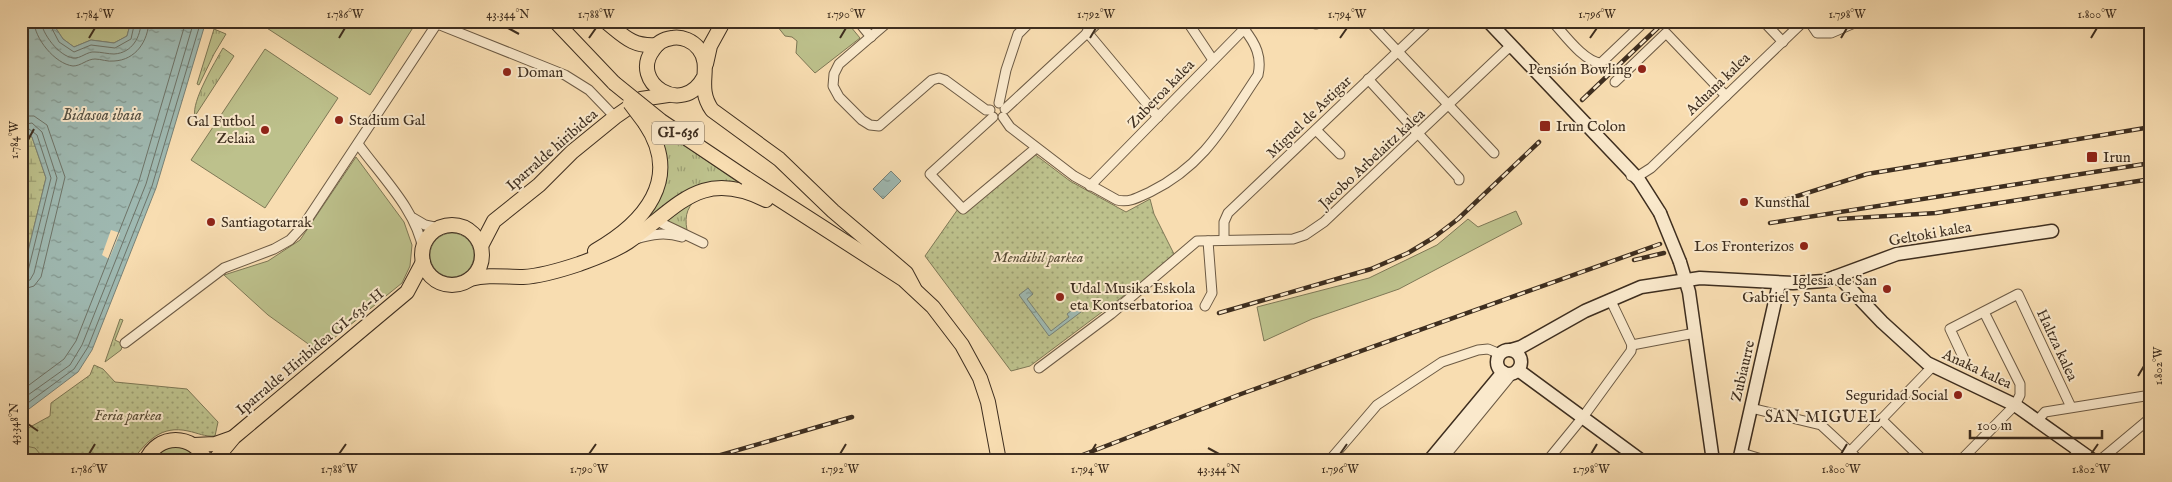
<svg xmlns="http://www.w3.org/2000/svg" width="2172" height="482" viewBox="0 0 2172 482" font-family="'IM FELL English',serif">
<defs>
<pattern id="grass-tufts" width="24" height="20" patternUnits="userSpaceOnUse" patternTransform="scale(1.25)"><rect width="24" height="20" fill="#bdc18c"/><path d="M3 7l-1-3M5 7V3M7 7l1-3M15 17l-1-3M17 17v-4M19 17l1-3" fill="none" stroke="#9b9d72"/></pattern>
<pattern id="wetland-marsh" width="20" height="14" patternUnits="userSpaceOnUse" patternTransform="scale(1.25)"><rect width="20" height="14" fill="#bdc18c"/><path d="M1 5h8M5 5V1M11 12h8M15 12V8" fill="none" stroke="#9b9d72"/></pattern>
<pattern id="park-dots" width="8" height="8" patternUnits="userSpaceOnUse" patternTransform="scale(1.25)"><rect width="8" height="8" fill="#bdc18c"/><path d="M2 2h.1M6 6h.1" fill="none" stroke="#9b9d72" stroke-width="1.8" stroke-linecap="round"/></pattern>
<pattern id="water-ripples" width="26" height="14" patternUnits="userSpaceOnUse" patternTransform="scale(1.25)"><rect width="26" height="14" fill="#9fbab3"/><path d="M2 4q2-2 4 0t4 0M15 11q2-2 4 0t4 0" fill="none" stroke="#839891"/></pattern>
</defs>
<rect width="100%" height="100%" fill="#f8ddb1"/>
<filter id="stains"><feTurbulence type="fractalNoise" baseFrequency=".004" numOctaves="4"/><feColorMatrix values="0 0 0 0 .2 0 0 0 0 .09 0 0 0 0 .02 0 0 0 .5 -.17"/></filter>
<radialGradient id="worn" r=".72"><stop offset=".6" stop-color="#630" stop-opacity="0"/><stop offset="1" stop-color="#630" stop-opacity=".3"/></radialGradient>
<g fill="url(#grass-tufts)" stroke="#7e7856">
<path d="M214,29L226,34L214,54L199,85L197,84Z"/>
<path d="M223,48L234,56L195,116C191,102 215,62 223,48Z"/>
<path d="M650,122L745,187L734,185L641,220C677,185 662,164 650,122Z"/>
<path d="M700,195C688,206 684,214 687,230L661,220Z"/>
<path d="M120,319L123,320L115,340L123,344L121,350L105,362Z"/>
</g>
<path fill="url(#wetland-marsh)" stroke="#7e7856" d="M28,134L32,137L46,178L21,280V140Z"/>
<g fill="url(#park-dots)" stroke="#7e7856">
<path d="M1033,153L1070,181L1126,212L1150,199L1154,214L1174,254L1150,276L1030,366L1011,371L925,256L958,209Z"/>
<path d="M94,365L103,369L115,382L187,389L218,422L215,436C205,437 198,433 188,431C161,425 147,441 132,461H46L26,446L21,445V432L50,416L51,403L90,375Z"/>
</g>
<g fill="#bdc18c" stroke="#7e7856">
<path d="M51,21H131L127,36L114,43L91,40L74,47L63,39Z"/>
<path d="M256,21H406L414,26L370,95Z"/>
<path d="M773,21H846L860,38L815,73L796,53L797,41L792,37L785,36Z"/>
<path d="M265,49L338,98L265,208L191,160Z"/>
<path d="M356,157L404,222L412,245L410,266L402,283L318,351L268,315L224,275L268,261L300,240Z"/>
<path d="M1516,211L1522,224L1399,289L1312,319L1264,341L1257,307L1369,278L1437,245L1468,219L1478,227Z"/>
<circle cx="452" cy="255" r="22"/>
<path d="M21,445L35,448L46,461H21Z"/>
<path d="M177,446C187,448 193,452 198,461H152C159,451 165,447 177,446Z"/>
</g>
<g fill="url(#water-ripples)" stroke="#788278">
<path d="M21,21H51L63,39L74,47L91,40L114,43L127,36L131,21H206L156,188L92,350L78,372L21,415V280L46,178L32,137L28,134L21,140Z"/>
<path d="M891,171L901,181L883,199L873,189Z"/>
<path d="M1028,288L1033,294L1027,299L1051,331L1069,317L1067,314L1077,306L1081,312L1049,336L1019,295Z"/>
</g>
<path fill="#f8ddb1" d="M111,230L120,233L109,259L102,255Z"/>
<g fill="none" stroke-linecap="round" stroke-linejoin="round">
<g stroke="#6e7469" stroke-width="1">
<path d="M34,21C34,38 55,64 73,66C81,66 87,59 95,59C101,59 108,62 114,61C136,60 148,41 149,21"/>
<path d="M41,21C42,34 59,56 73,58C81,59 87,51 95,52C101,52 108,54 114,54C132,53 141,37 141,21"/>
<path d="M48,21L59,42L74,52L91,45L115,48L131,39L135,21"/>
<path d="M21,116H34L47,125L65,177L41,277L34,286L21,290"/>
<path d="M21,125L32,123L42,132L57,178L34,273L30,280L21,282"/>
<path d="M21,132L29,129L37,135L51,178L28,271L26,275L21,276"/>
<path d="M21,391L64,359L76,341L139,181L186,21"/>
<path d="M21,400L70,365L82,345L146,184L194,21"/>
<path d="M21,408L74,369L88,347L152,186L201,21"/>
</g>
<g stroke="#6c5a44" stroke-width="11">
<g id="street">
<path d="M430,21L565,75L589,90L615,117"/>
<path d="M858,21L871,37"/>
<path d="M889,21L839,64L834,74L833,86L839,97L862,120L870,125L879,126L932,80L939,78L945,80L986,110H990"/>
<path d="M1187,21L1213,60"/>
<path d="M1369,21L1494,153"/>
<path d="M1552,21C1564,34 1584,62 1601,63L1642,24L1648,21"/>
<path d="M1763,21L1783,42"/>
<path d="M1809,21L1817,33H1831L1859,21"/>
<path d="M1316,24V21"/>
<path d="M1087,32L1158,117"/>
<path d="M1368,79L1459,178V180"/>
<path d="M1615,82L1666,33L1726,96"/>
<path d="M999,103L1006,70L1018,34L1031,21"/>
<path d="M1005,109L1100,21"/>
<path d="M993,117L930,174L963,209L1036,148"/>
<path d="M1003,117L1010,127L1074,176L1117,200C1130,203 1139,197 1150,192C1205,165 1225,124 1258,75C1262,57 1256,44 1244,29"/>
<path d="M1316,130L1340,154"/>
<path d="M358,144C381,176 417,211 423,250"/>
<path d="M1631,176L1640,175L1651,168L1804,21"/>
<path d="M1090,186L1252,21"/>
<path d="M413,218L425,225L439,228"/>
<path d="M654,221L659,222L703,243"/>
<path d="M636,239C652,234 666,232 682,237"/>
<path d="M1224,240V222L1228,213L1430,21"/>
<path d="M1610,299L1632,345"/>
<path d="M1205,306L1212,293L1208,241"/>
<path d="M125,343L224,268L274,249L290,240L303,226L436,25"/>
<path d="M1632,345L1695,333"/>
<path d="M1964,359L1950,329L2018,294L2071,407"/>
<path d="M1039,368L1111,314L1197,241L1293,239L1305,235L1324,222L1506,50L1510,48L1515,50"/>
<path d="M1751,408L1821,425L1860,461"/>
<path d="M1881,419L1924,461"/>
<path d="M2037,421L2045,412L2151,395"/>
<path d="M1741,451L1745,454L1768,461"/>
<path d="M1329,461L1377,405L1442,362L1478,350L1488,349L1500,354"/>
<path d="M1441,461L1513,373"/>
<path d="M1547,461L1583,417L1631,351L1632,345"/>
<path d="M1841,461L1932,367"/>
<path d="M1960,461L2015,405L2020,395V384L1984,312"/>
<path d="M2069,461L2079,451"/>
<path d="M2099,461L2148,420"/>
</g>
</g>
<g stroke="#3e2e1f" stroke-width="15">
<g id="secondary">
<path d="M1488,21L1639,180L1660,213"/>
<path d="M1680,262L1689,292L1713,461"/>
<path d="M1835,277L1842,280L1882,322L1927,363L2015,405L2094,461"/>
<path d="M1511,350L1521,347L1585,311L1641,287L1700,278L1793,283L1824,281L1897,254L2052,231"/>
<circle cx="1509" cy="362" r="12"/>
<path d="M1518,370L1642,461"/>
<path d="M1429,461L1503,372"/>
<path d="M1739,461L1778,288"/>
</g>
</g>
<g stroke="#3e2e1f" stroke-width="16">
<g id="primary">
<path d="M555,21L614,83"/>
<path d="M605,21C624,36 632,47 657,45"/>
<path d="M706,64L710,46L721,26"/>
<path d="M704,77C683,118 629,82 653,50C657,43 664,39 672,38C682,36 693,41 699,49C713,67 695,86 712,110L779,159L833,211L906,273L914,288"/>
<path d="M746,178L903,279L933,307L962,345L980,378L988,402L999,461"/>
<circle cx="452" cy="255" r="30"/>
<path d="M481,246L494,221L539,185L572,152L615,117L641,99L668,95"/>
<path d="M595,251C644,223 683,179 645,123"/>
<path d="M470,279C489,274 504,277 523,277C542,276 561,270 579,264C595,258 613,252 628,242C677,209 699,167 766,200"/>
<path d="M194,445L215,444L232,438"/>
<path d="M146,461C157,433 194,433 206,461"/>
<path d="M214,461L234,437L407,292L423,262"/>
</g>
</g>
<use href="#street" stroke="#fae9cc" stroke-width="9"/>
<use href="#secondary" stroke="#fae9cc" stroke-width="12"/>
<use href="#primary" stroke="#f8ddb1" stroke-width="14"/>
<g stroke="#3e2e1f" stroke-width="4.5">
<g id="rail">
<path d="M1582,100L1665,21"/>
<path d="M1772,204L1867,174L2151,127"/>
<path d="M1839,219L1936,213L2151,179"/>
<path d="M1770,223L2151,163"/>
<path d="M1634,260L1664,253"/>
<path d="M1219,313L1371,269L1408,253L1433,238L1458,219L1539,142"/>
<path d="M700,461L852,417"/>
<path d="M1067,461L1241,394L1660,244"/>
</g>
</g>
<use href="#rail" stroke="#fae9cc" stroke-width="2.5" stroke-dasharray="8" stroke-linecap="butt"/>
<g stroke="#3e2e1f" stroke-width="15" stroke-linecap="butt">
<path id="secondary-bridge" d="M1660,213L1680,262"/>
</g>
<g stroke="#3e2e1f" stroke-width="16" stroke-linecap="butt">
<g id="primary-bridge">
<path d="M614,83L661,121L746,178"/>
<path d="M630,103L645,123"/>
</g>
</g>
<use href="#secondary-bridge" stroke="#fae9cc" stroke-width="12"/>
<use href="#primary-bridge" stroke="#f8ddb1" stroke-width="14"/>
</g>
<path fill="none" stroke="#3e2e1f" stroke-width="2" d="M508,28L519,34M89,38L95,28M339,38L345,28M589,38L596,28M840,38L846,28M1090,38L1096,28M1340,38L1347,28M1590,38L1597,28M1841,38L1847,28M2091,38L2097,28M28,140L34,129M2138,376L2144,366M28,424L38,431M1208,448L1219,454M89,454L95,444M339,454L346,444M589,454L596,444M840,454L846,444M1090,454L1096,444M1340,454L1347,444M1591,454L1597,444M1841,454L1847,444M2091,454L2098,444"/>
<g fill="#8f2418" stroke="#fae9cc" stroke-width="2">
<circle cx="1642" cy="69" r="5"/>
<circle cx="507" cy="72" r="5"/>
<circle cx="339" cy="120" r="5"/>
<rect x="1539" y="120" width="12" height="12" rx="2.5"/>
<circle cx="265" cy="130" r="5"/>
<rect x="2086" y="151" width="12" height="12" rx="2.5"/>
<circle cx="1744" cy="202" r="5"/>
<circle cx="211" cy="222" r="5"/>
<circle cx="1804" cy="246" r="5"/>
<circle cx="1887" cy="289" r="5"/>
<circle cx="1060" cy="297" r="5"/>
<circle cx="1958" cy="395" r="5"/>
</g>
<g text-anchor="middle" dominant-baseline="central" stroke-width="4" stroke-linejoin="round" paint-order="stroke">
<rect fill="#fae9cc" stroke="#766653" stroke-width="1" x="652" y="121.5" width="52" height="23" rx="4"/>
<g font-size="14" font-weight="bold" fill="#3e2e1f">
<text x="678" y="133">GI-636</text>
</g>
<g font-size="15" fill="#3e2e1f" stroke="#fae9cc" text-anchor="start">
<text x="1632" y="69" text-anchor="end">Pensión Bowling</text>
<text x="517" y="72">Doman</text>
<text x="349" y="120">Stadium Gal</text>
<text x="255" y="121" text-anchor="end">Gal Futbol<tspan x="255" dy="17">Zelaia</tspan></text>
<text x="1556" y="126">Irun Colon</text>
<text x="2103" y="157">Irun</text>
<text x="1754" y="202">Kunsthal</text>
<text x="221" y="222">Santiagotarrak</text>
<text x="1794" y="246" text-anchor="end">Los Fronterizos</text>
<text x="1877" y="280" text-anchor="end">Iglesia de San<tspan x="1877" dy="17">Gabriel y Santa Gema</tspan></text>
<text x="1070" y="288">Udal Musika Eskola<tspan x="1070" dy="17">eta Kontserbatorioa</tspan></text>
<text x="1948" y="395" text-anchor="end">Seguridad Social</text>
</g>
<g font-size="15" fill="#3e2e1f" stroke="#fae9cc">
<text transform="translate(1718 84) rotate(-44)">Aduana kalea</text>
<text transform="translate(1161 94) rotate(-46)">Zuberoa kalea</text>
<text transform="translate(1309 117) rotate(-44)">Miguel de Astigar</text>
<text transform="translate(552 150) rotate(-41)">Iparralde hiribidea</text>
<text transform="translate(1372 159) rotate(-43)">Jacobo Arbelaitz kalea</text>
<text transform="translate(1930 234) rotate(-10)">Geltoki kalea</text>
<text transform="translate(2057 345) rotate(65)">Haltza kalea</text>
<text transform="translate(310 352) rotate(-40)">Iparralde Hiribidea GI-636-H</text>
<text transform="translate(1977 369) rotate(25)">Anaka kalea</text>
<text transform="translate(1743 371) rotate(-77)">Zubiaurre</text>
</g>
<g font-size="15" font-style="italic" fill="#574b35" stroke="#fae9cc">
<text x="1038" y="257">Mendibil parkea</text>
<text x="128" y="415">Feria parkea</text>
</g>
<g font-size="16" font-style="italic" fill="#565144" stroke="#fae9cc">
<text x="102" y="116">Bidasoa ibaia</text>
</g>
<g font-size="16" letter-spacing="1" fill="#3e2e1f" stroke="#fae9cc">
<text x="1823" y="418">SAN MIGUEL</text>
</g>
</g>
<rect width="2172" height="482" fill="none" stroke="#f8ddb1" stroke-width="55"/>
<path d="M1970 430v8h132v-8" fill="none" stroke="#3e2e1f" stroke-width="2.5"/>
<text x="1977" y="430" font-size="15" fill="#3e2e1f" stroke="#fae9cc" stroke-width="4" paint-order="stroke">100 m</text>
<rect x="28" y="28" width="2116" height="426" fill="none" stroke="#3e2e1f" stroke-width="2"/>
<g font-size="12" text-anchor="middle" fill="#3e2e1f">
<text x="95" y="18">1.784°W</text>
<text x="345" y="18">1.786°W</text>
<text x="508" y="18">43.344°N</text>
<text x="596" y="18">1.788°W</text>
<text x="846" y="18">1.790°W</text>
<text x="1096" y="18">1.792°W</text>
<text x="1347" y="18">1.794°W</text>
<text x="1597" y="18">1.796°W</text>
<text x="1847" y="18">1.798°W</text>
<text x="2097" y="18">1.800°W</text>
<text transform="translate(14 140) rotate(-90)" y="4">1.784°W</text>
<text transform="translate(2158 366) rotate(-90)" y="4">1.802°W</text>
<text transform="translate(14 424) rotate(-90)" y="4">43.348°N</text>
<text x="89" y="473">1.786°W</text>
<text x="339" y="473">1.788°W</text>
<text x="589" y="473">1.790°W</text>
<text x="840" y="473">1.792°W</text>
<text x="1090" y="473">1.794°W</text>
<text x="1219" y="473">43.344°N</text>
<text x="1340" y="473">1.796°W</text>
<text x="1591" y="473">1.798°W</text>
<text x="1841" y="473">1.800°W</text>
<text x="2091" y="473">1.802°W</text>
</g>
<rect width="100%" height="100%" filter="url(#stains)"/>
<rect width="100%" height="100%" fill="url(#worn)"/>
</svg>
